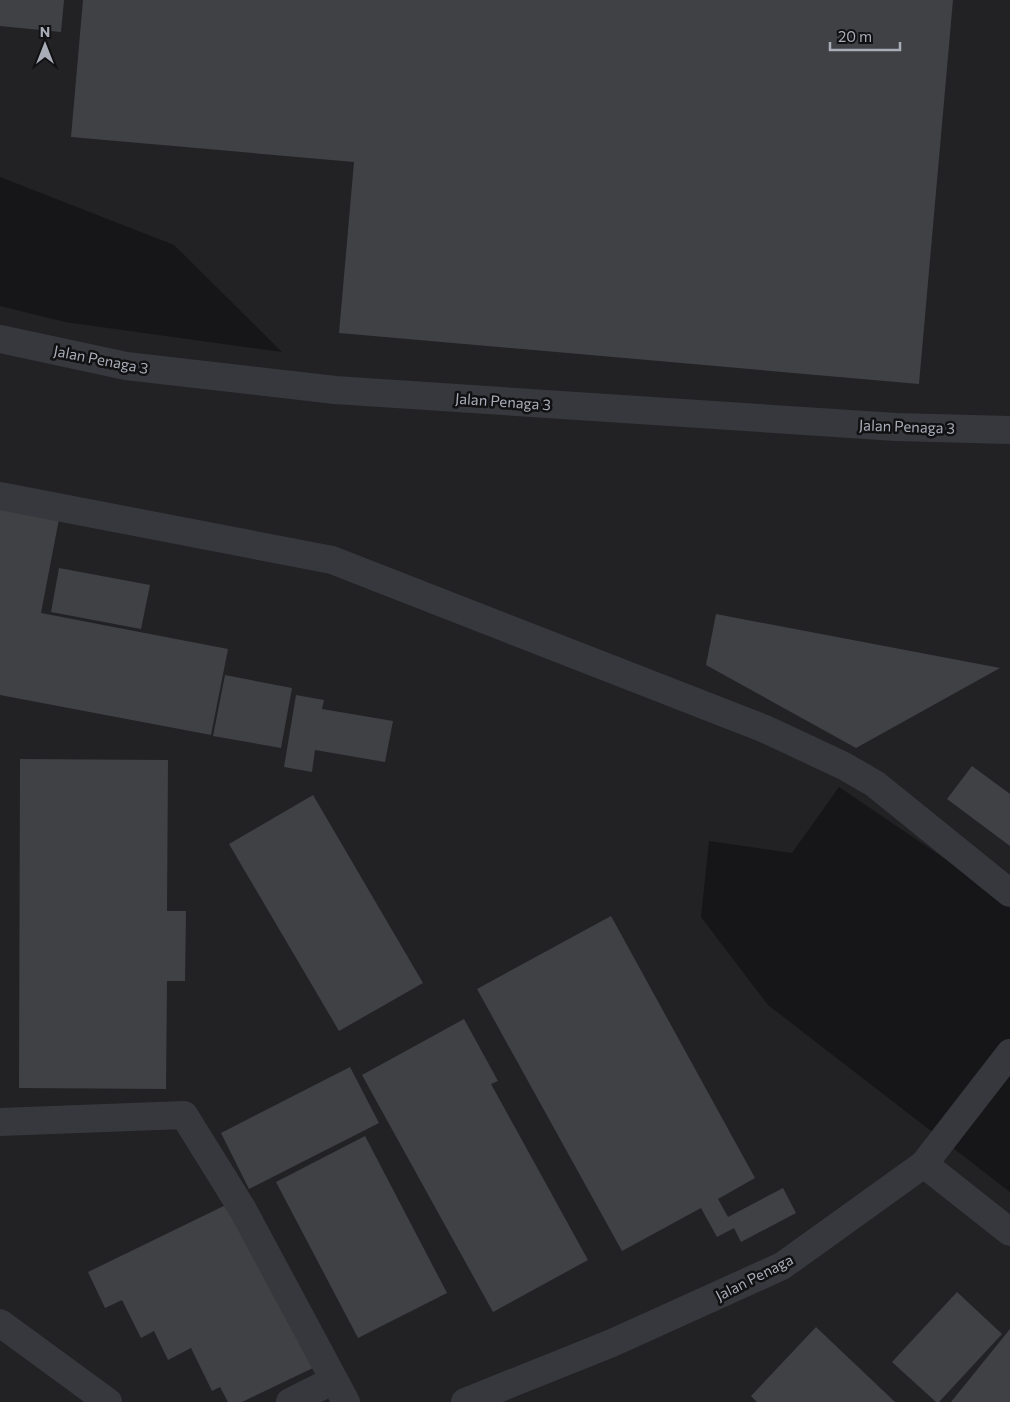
<svg xmlns="http://www.w3.org/2000/svg" width="1010" height="1402" viewBox="0 0 1010 1402" font-family="Commissioner,sans-serif">
<rect width="100%" height="100%" fill="#161618"/>
<path fill="#222225" d="M0,0H1010V903L839,787L792,853L709,841L701,917L768,1005L1010,1192V1402H0V306L65,322L282,352L174,245L0,177Z"/>
<g fill="#404145">
<path d="M0,0H64L61,32L0,26Z"/>
<path d="M83,0H953L919,384L339,333L354,162L71,137Z"/>
<path d="M0,507L59,519L41,613L228,649L211,735L0,695Z"/>
<path d="M59,568L150,585L141,629L51,612Z"/>
<path d="M716,614L1000,668L856,748L706,665Z"/>
<path d="M225,675L292,688L281,748L213,736Z"/>
<path d="M296,695L324,700L322,709L393,721L385,762L315,750L312,772L284,767Z"/>
<path d="M20,759L168,760L167,911H186L185,981H167L166,1089L19,1088Z"/>
<path d="M972,766L1010,794V846L947,799Z"/>
<path d="M313,795L423,983L339,1031L229,844Z"/>
<path d="M611,916L755,1178L718,1199L728,1217L783,1188L796,1213L741,1242L734,1228L717,1237L701,1208L622,1251L477,989Z"/>
<path d="M464,1019L498,1081L491,1084L588,1260L493,1312L362,1075Z"/>
<path d="M350,1067L379,1123L249,1189L221,1133Z"/>
<path d="M365,1136L447,1293L358,1338L276,1182Z"/>
<path d="M234,1201L315,1367L242,1402H228L220,1387L212,1391L191,1348L168,1360L154,1331L141,1338L122,1300L105,1308L88,1272Z"/>
<path d="M957,1292L1002,1334L939,1402H936L892,1362Z"/>
<path d="M816,1327L895,1402H757L751,1396Z"/>
<path d="M1010,1329V1402H951Z"/>
</g>
<g fill="none" stroke-linecap="round" stroke-linejoin="round">
<g stroke="#37383d" stroke-width="28">
<path d="M0,339L126,366L335,390L896,427L1010,430"/>
<path d="M0,496L332,560L765,729L844,766L875,784L1010,893"/>
<path d="M0,1122L184,1115L243,1210L346,1402"/>
<path d="M924,1164L1010,1232"/>
<path d="M0,1323L108,1402"/>
<path d="M290,1402L334,1380"/>
<path d="M465,1402L612,1343L782,1266L924,1164L1010,1053"/>
</g>
</g>
<g text-anchor="middle" dominant-baseline="central" stroke-width="5" stroke-linejoin="round" paint-order="stroke">
<g font-size="15" fill="#a8adb8" stroke="#111113">
<text transform="translate(101 359) rotate(11)">Jalan Penaga 3</text>
<text transform="translate(503 401) rotate(4)">Jalan Penaga 3</text>
<text transform="translate(907 426) rotate(2)">Jalan Penaga 3</text>
<text transform="translate(754 1277) rotate(-27)">Jalan Penaga</text>
</g>
</g>
<g transform="translate(45 45)" stroke="#111113" stroke-width="4" paint-order="stroke">
<path d="M0-4L9 19L0 12L-9 19Z" fill="#a8adb8"/>
<text y="-8" font-size="14" font-weight="bold" text-anchor="middle" fill="#a8adb8">N</text>
</g>
<path d="M830 42v8h70v-8" fill="none" stroke="#a8adb8" stroke-width="2.5"/>
<text x="838" y="42" font-size="15" fill="#a8adb8" stroke="#111113" stroke-width="4" paint-order="stroke">20 m</text>
</svg>
